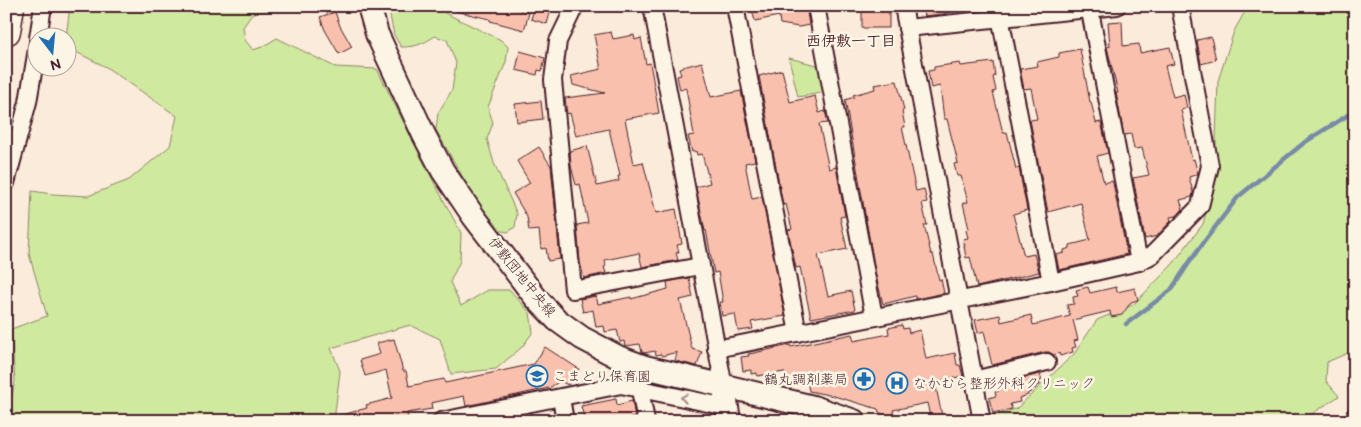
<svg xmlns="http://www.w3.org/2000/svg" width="1361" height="427" viewBox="0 0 1361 427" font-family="'Balsamiq Sans','Klee One',sans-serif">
<rect width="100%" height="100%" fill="#fbebda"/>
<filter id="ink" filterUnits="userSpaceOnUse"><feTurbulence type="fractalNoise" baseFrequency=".02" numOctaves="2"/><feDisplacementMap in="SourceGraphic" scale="10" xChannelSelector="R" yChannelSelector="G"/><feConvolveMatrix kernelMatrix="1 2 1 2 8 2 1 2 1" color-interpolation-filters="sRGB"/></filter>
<g filter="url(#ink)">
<g fill="#cfe99f" stroke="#8c8465">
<path d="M70,6H299L253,13L243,27L245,40L253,50L262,47L277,38L335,67L377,69L426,167L461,233L460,261L450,282L461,306L488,290H510L530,313L533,332L522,347L496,369L451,374L440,339L410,325L331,348L340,371L334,421H6V409H9L15,381L11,329L47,316L29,254L32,191L52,194L88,196L129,180L170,146L177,116L106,67L68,48V38L66,37Z"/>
<path d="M388,6H437L445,13L501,40L508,47L506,62L488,107L493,123L487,139L494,163L517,214L515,227L508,232L497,230L470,190L436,130L438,113L452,90L456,63L447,40L435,36C423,44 416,47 401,47L394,35Z"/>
<path d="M1248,6H1355V356L1348,353L1327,362L1326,381L1339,396L1301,421H990L991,416L1016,409L1074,354L1097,320L1133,305L1172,265L1203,224L1210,197L1215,167L1218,81L1234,31Z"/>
<path d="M789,58L820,66L826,92L798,97Z"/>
</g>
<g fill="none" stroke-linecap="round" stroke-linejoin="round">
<path stroke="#788ba6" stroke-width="4.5" d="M1126,324L1171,290L1197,251L1238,197L1305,142L1348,115L1355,112"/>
</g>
<g fill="#f9c1ad" stroke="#4a1f2b">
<path d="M455,6H507L529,13L524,30L490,21V19L455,11Z"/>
<path d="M535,6H540L551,9L547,24L531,19Z"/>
<path d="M751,6H806L809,25L799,27L780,24L779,16L755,21Z"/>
<path d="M921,6H957V10L943,14L924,16Z"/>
<path d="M889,7V28H862V8Z"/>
<path d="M335,12L340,26L352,47L339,54L325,30L320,17Z"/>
<path d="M1122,21L1123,46L1139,44L1140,53L1170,47L1174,64L1165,66L1173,97L1184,94L1187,108L1181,110L1192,160L1194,159L1198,174L1189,177L1193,192L1192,197L1180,200L1183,209L1177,216L1170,217L1171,221L1157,236L1145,239L1133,178L1149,175L1142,148L1134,149L1131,134L1124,135L1116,93H1118L1107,47L1110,46L1108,22Z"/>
<path d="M611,32L613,39L634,35L635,40L641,38L646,64L650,63L659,113L625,119L634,164L643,162L656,213L676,209L682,244L677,245L679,252L676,253L678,260L642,267L639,253L605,260L606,266L604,267L606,273L584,278L580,262L577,225L588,223L580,184L576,185L571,166L570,151L587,146L597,186L619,181L618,176H620L609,129L576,136L570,113L567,114L565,98L605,93L573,85L571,76L601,69L594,35Z"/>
<path d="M1211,37L1216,60L1201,64L1197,40Z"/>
<path d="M1080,49L1090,102H1091L1096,123L1101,122L1108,153L1097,156L1104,183L1112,181L1113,183L1127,254L1059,270L1056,255L1064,253V250L1070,248V245L1090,240L1081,203L1048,212L1030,120L1037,119L1031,88L1024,89L1020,69L1038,66L1037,62L1059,57V53Z"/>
<path d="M520,51L545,58L542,71L538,70L537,75L516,70Z"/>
<path d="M702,62L711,97L741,91L755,161L745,163L752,199L762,197L785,316L751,322L753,329L738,331L735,314L722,316L720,302H723L718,272L714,273L706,230L705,231L696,187L710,183L702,154L697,155L696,151L692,152L688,136L694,135L686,88L680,90L677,76L681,75L679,68Z"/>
<path d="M993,62L995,76L993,77L996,91L993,92L1003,133L1007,132L1016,169L1019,168L1027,210L1013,214L1024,256L1034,254L1039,272L977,287L970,257L966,258L964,246H965L963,239L968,238L966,230L969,229L963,203L968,202L961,176H957L954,164L958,163L947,119H944L940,86L931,88L928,71L934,70V67L960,63L961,66Z"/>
<path d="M782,70L790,102L815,96L819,113L825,111L828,123L819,124L829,169L836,167L845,216L840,217L847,249L818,255L828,296L851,291L855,310L811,318L800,267L796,268L788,230L792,229L786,204L783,205L759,76Z"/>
<path d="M897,81L904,110L902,111L905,127H902L916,191L924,189L927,202L922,203L927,225H924L931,254H933L939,280L941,279L944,293L916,299L915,296L883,304L876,276L845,100L854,97L853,95L875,89L874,85Z"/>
<path d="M541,101L543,119L517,122L515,104Z"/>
<path d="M539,147L551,166L560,259L548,261L546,248L541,249L539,230L529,231L527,217L513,193L530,183L517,161Z"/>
<path d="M689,278L693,297L680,300L692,349L702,352L697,366L675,361L677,352L662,356L661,354L656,355L655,351L644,353L642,352L640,344L625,346L624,341L620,342L617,330L605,332L604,326L596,327L593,310L583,312L580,299L596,296L598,304L631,297V299L668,289L667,282Z"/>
<path d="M1088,287L1090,293L1116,287L1117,292L1135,288L1138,300L1131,302L1122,315L1111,317L1110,311L1073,320L1078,340L1074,341L1076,347L1072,348L1073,352L1060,356L1059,353L1054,355L1049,352H1045L992,365L984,331L978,333L975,320L1000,315L1001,322L1031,315L1033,325L1070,316L1067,305L1074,304L1073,297L1078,296L1076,290Z"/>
<path d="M902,325L903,329L908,328L909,333L920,330L926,359L955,353L957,365H960L963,376L935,382L943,421H931L927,403L893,410L895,421H893L879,412L878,409L834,396L809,391L807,381L787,385L784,372L757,376V373L751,374V370L743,371L741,357L749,356L748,354L754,353L790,345L791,347L852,334L854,341L889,334L888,328Z"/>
<path d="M394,339L403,371H406L409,386L444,379L445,383L534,364L545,347L579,369L568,385L560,381L549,388L466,406L464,396L431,403L432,409L407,413L408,417L392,421H335V417L367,408L366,405L392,398L386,370L365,376L360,360L380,354L377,343Z"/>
<path d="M1040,374L1042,380L1039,381L1040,385L1036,386V388L1030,390L1031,392L1028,393V395L1019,398L1020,402L1010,404L1012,409L993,413L989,398L996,396L995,392L999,391L998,384Z"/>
<path d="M616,399L617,405L632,401L635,417L621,421H585L581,406Z"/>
<path d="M531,413L532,421H512L511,417Z"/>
</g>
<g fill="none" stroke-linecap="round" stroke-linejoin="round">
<g stroke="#4a1f2b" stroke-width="20">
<g id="street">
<path d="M575,6L558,41L553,80L573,290L700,266"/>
<path d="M652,6L724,387"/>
<path d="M735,6L798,333"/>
<path d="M816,6L874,317"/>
<path d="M903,6L981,416L979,421"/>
<path d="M998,6L1051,282"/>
<path d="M1089,6L1139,262"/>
<path d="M907,28L1117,6"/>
<path d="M38,38L43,6"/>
<path d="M6,183L28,102L38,43"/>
<path d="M716,349L1051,282L1139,262L1152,255L1200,206L1210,166L1180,6"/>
<path d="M974,380L1047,362"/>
<path d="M640,390L646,421"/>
<path d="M561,398L565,421"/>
<path d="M441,421L621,385L727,407"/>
<path d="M1351,421L1355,416"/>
</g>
</g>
<g stroke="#4a1f2b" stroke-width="26">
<g id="secondary">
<path d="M369,6L377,34L424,135L443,171L474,217L536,298L557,320L582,338L618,357L645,367L813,407L854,421"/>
<path d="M724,387L729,421"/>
</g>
</g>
<g stroke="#4a1f2b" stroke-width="31">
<path id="highway" d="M6,31L10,6"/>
</g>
<use href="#street" stroke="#fcf5e5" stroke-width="16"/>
<use href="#secondary" stroke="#fcf5e5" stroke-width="22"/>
<use href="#highway" stroke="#fcf5e5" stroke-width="28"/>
</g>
<defs><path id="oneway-chevron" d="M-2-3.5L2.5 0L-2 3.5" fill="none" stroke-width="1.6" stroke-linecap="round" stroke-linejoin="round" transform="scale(1.25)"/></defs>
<use stroke="#a38a88" href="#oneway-chevron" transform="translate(684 398) rotate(-169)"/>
</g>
<defs>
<g id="school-ring" transform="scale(1.125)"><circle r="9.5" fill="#fcf5e5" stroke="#1f6fb2" stroke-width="1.5"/><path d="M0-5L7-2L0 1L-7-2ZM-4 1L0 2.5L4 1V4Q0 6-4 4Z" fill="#1f6fb2"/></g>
<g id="pharmacy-ring" transform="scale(1.125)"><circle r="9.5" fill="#fcf5e5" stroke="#1f6fb2" stroke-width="1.5"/><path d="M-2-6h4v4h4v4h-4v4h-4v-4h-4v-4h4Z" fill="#1f6fb2"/></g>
<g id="hospital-ring" transform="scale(1.125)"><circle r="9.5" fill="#fcf5e5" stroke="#1f6fb2" stroke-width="1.5"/><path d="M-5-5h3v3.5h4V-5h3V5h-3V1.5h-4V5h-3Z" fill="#1f6fb2"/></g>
</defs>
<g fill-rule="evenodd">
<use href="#school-ring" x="537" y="376"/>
<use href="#pharmacy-ring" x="864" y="379"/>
<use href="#hospital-ring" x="897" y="383"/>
</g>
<g text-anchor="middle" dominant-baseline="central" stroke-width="5" stroke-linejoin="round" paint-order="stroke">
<g font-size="14" fill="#4a1f2b" stroke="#fcf5e5">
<text transform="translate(522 277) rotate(51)">伊敷団地中央線</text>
</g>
<g font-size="14" fill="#4a1f2b" stroke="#fcf5e5" text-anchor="start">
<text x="553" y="376">こまどり保育園</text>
<text x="848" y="379" text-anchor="end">鶴丸調剤薬局</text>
<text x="913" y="383">なかむら整形外科クリニック</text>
</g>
<g font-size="15" font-weight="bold" fill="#4a1f2b" stroke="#fcf5e5">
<text x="851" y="41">西伊敷一丁目</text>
</g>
</g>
<rect width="1361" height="427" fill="none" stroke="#fcf5e5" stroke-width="25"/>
<rect x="12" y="12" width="1336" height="402" fill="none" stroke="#4a1f2b" stroke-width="2" filter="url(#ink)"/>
<g transform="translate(52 52) rotate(164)"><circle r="24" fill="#fcf5e5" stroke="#b59f9b"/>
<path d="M0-4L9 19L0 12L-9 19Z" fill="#1f6fb2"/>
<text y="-8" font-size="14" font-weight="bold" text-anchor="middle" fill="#4a1f2b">N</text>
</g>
</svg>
